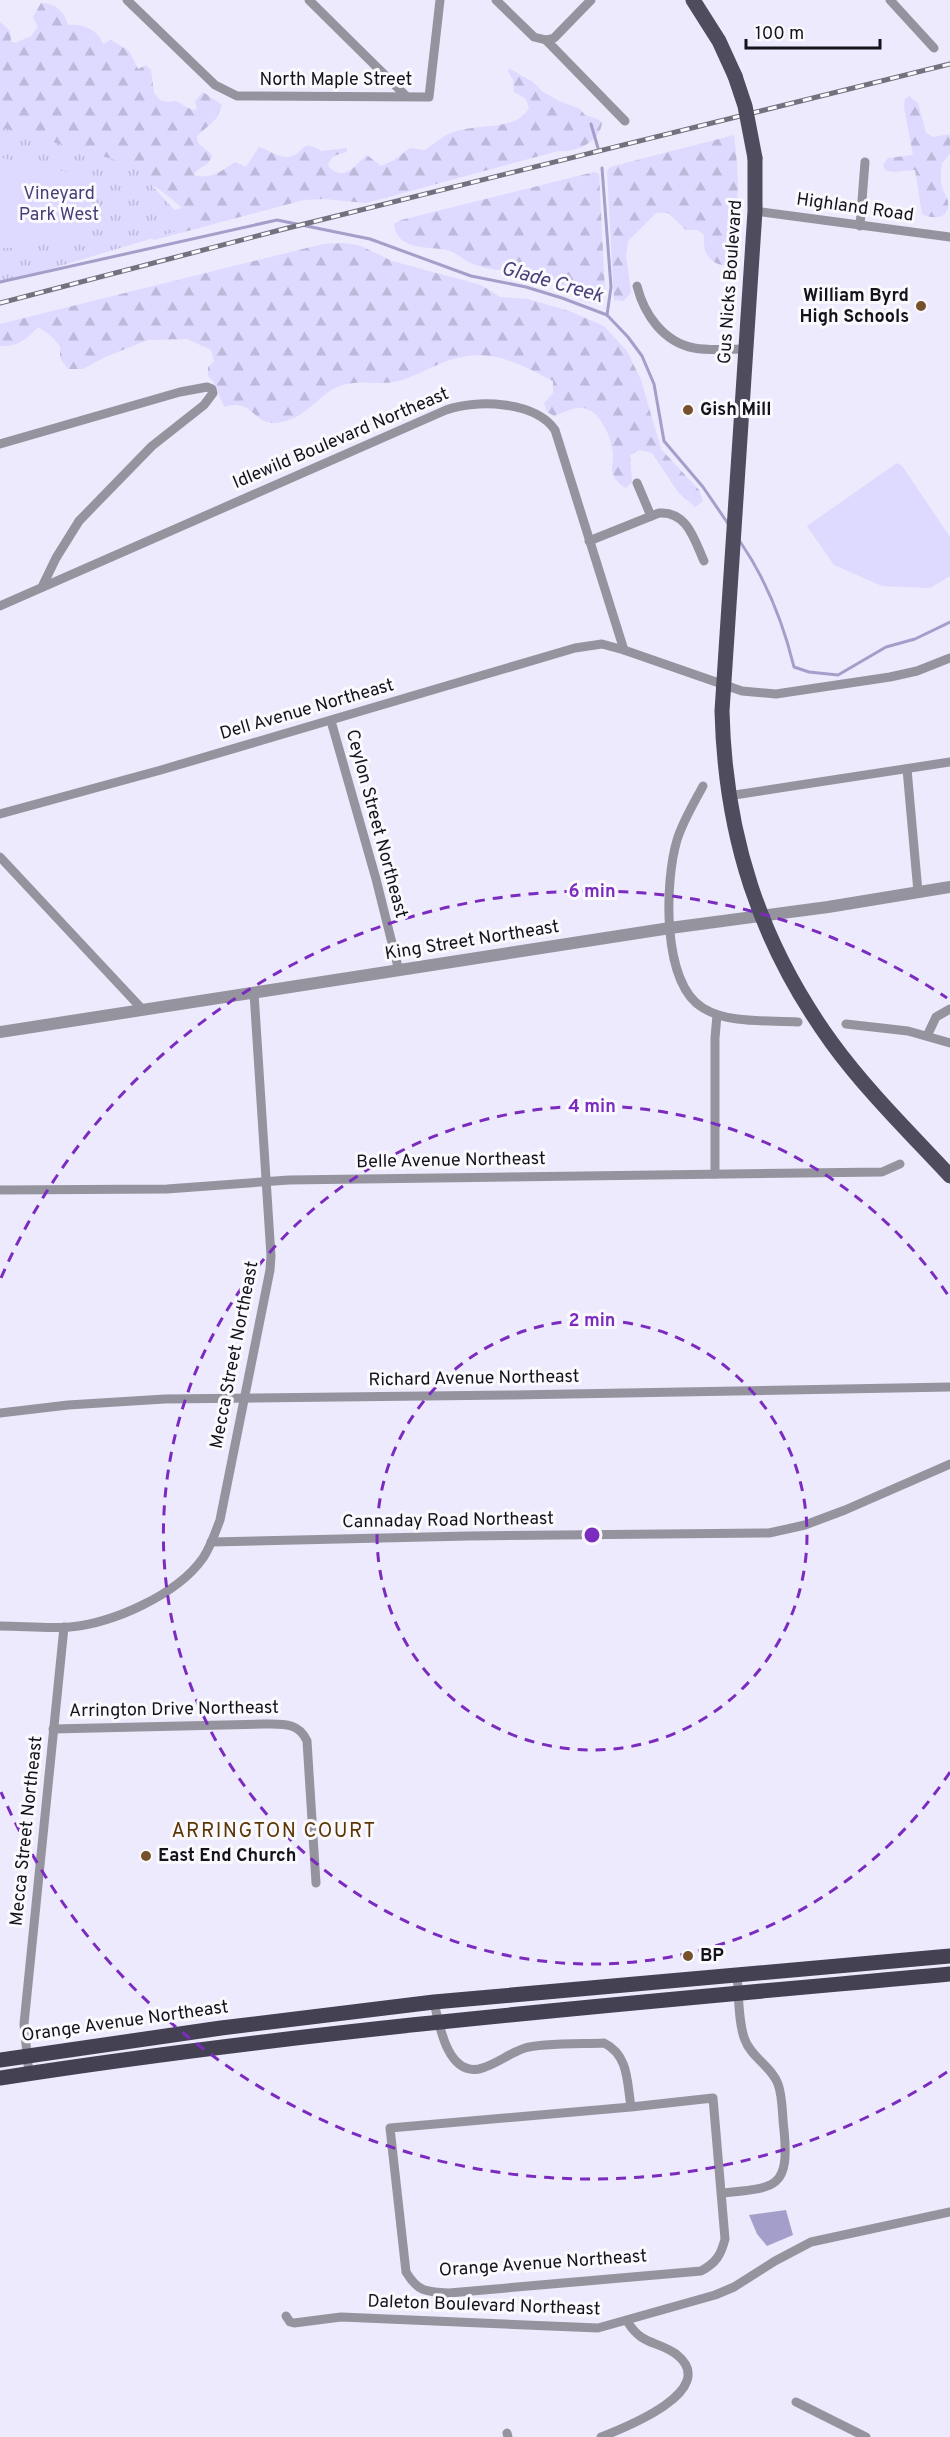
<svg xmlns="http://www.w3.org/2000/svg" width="950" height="2437" viewBox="0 0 950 2437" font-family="Overpass,sans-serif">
<defs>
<pattern id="forest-firs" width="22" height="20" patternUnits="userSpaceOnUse" patternTransform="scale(1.5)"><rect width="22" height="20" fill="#ddd9ff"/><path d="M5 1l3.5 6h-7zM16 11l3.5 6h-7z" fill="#bdb9da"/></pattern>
<pattern id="park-tufts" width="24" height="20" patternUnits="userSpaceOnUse" patternTransform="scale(1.5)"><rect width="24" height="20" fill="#ddd9ff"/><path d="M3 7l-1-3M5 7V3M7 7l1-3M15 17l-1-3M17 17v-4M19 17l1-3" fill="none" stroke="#bdb9da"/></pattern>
</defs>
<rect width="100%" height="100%" fill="#eceafc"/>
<g fill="url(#forest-firs)">
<path d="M41,3C56,3 64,12 68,25C83,23 98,30 103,44L111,40L129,51L138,69L146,65L151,70L154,93L160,100L167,102L176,101L192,110L197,109L195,101L203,92L222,105L216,119L197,136L198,143L212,155C211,166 198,166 194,175C211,180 221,171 235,162L246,167L259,147C269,150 277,157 287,157C306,156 299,137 321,151L347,148V152C338,154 329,156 328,166C344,183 354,166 367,155L381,166L394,160L410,148L425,150C434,144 443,135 454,132C477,123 516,132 529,108L526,99L514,92L513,80L508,71L510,69L533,82L543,92L559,101L580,109L585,115L598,119L602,123C600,142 575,153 558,151L366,203L324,199L304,200L154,240L145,234L148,218L182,208C135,161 63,157 0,144V22L10,31L11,41L15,43L31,36L38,27L33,17Z"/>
<path d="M909,96L918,103L926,133L933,137L950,134V154L942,163C941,170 940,180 942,187C943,192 947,196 948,201C950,219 934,220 922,214L915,170L893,172L885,170L883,165L888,158L913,155L904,107L905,99Z"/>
<path d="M734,135C740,177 738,217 734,259L730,265C711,267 702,253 704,235L698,230H686L668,213H656L628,241L626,255L631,292L624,301L614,300L607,171L610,167Z"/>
<path d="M594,172L599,174L605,291L602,304C579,305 559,287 545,270C522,271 499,273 476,265C466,262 457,253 447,250C428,246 397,251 394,224L401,220Z"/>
<path d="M344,243L361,246L392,261L481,285L500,297L528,299L569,311L604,326L627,351L641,380L661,449L699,490L703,501L695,507L678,492L652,453L640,450L630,455L632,482L626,488C619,484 613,478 612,470C612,466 613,460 613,456C613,439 599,404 577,408C569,409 561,414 554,416L547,412L544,403L553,393V381C517,363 491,347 450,360C431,366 414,378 394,382C376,385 358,379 340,386C319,393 308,417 282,422C253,429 254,397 225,407C217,396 220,387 208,376V367L214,361L211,350L187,339L148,340L105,357L83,369H68L60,358V346L49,334L38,327C26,340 17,347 0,346V324L323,244Z"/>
</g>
<path fill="url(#park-tufts)" d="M0,127L133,165L190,227L0,284Z"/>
<g fill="#ddd9ff">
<path d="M2,158L86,176L103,187L67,236L15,248H0Z"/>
<path d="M897,463L902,466L950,537V576L930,588L882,586L834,565L807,526Z"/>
</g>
<path fill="#a49fca" d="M786,2210L793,2235L767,2246L757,2234L749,2215Z"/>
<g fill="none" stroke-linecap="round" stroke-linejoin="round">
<g stroke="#a49fca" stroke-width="3">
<path d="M591,124L598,148"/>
<path d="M602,168L611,287L607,315"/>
<path d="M0,282L277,220L370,239L471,276L526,287L562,298L607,315L628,337L642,356L654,384L664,441L703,487L729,525"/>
<path d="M739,540C766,579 783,622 794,667L809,672L838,675L886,647L915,639L950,622"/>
</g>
<g stroke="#95949e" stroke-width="9">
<path d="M127,0L215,85L237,96L429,97L440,0"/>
<path d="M309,0L406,96"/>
<path d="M496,0L534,37L546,40"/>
<path d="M890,0L934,48"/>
<path d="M546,40L625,121"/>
<path d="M546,40L554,38L591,0"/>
<path d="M755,211L950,237"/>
<path d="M860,226L865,162"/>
<path d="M637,286C644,314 663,342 694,348C710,351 729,349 746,349"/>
<path d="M0,444L180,392L207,387L212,389L213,393L204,405L152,446L79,521L56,558L42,587"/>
<path d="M637,483L651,516"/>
<path d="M589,541L659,513C687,511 694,539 704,561"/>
<path d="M0,606L446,410C476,399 535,401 555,430L624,650L742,691L776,694L890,677L917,671L950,658"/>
<path d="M331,721L376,879L399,971"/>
<path d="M907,769L918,892"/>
<path d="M703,786C694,803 683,821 677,840C665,880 661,983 703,1008C729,1024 768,1020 798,1022"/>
<path d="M728,796L950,762"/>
<path d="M0,814L161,770L575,648L602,644L624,650"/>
<path d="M0,857L143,1010"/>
<path d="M846,1024L908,1031L950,1043"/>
<path d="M927,1036L936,1017L950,1009"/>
<path d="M715,1174V1038L717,1015"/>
<path d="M0,1190L167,1189L289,1180L882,1172L900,1164"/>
<path d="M0,1413L68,1405L165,1399L514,1395L950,1387"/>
<path d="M211,1542L468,1536L769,1533L805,1525L845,1510L950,1464"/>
<path d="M0,1626C23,1626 47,1629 70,1627C113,1623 177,1595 203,1558C211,1546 215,1533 220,1520L270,1270L271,1256L254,993"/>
<path d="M53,1729L264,1724C282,1724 299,1722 307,1741L316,1883"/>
<path d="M434,2002C439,2024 447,2075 479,2069C496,2065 509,2053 525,2048C540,2043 586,2044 604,2043C629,2055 627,2083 631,2107L390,2128L406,2272C418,2292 426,2292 449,2293L701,2271C716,2263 721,2255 725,2239L713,2098L631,2107"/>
<path d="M29,2074L24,2024L64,1627"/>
<path d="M722,2193C774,2188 790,2190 784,2130C782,2116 783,2097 778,2084C772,2067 751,2057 745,2040C738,2023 739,1994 737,1976"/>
<path d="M286,2316L290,2322L294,2323L341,2317L598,2328L715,2295L734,2287L775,2261L811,2242L950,2212"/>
<path d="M796,2402L866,2437"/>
<path d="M507,2433L508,2437"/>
<path d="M601,2437C624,2428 722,2390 676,2354C656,2340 642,2346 627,2321"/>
</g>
<path stroke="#95949e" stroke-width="12" d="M0,1032L670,928L828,907L950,887"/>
<g stroke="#4f4d5d" stroke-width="15">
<path d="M693,0L719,41L735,76"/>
<path d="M755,158V211L722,711C725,835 759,942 832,1043C867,1091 910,1133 950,1176"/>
</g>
<g stroke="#434152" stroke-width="15">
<path d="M0,2060L221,2028L434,2002L950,1956"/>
<path d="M0,2078C315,2029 633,2003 950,1974"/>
</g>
<g stroke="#72717d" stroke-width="5">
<path id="rail" d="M0,303L280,230L950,64"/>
</g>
<use href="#rail" stroke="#faf9fe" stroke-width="3" stroke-dasharray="9" stroke-linecap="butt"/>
<path stroke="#4f4d5d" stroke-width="15" d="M735,76L745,106L755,158"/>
</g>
<g fill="none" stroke="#7b2cbf" stroke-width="3" stroke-dasharray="10 8">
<circle cx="592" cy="1535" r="215"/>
<path d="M950 1772A429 429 0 1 1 950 1298"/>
<path d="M947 2072A644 644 0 0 1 1 1792M1 1278A644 644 0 0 1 947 998"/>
</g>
<g fill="#76512c" stroke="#faf9fe" stroke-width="2">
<circle cx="921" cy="306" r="6"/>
<circle cx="688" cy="410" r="6"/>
<circle cx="146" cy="1856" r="6"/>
<circle cx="688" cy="1956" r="6"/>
</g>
<g text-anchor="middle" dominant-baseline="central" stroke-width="6" stroke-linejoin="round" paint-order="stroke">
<g font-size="18" fill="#14131b" stroke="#faf9fe">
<text x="336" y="80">North Maple Street</text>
<text transform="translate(855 208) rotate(8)">Highland Road</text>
<text transform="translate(731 282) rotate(-86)">Gus Nicks Boulevard</text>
<text transform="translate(341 439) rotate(-23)">Idlewild Boulevard Northeast</text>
<text transform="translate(307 710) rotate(-16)">Dell Avenue Northeast</text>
<text transform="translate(376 824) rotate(75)">Ceylon Street Northeast</text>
<text transform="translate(472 941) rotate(-9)">King Street Northeast</text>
<text transform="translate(451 1161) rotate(-1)">Belle Avenue Northeast</text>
<text transform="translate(235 1355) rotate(-79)">Mecca Street Northeast</text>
<text transform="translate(474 1379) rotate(-1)">Richard Avenue Northeast</text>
<text transform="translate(448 1521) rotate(-1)">Cannaday Road Northeast</text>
<text transform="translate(174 1710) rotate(-1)">Arrington Drive Northeast</text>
<text transform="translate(27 1831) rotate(-84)">Mecca Street Northeast</text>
<text transform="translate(125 2022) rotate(-8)">Orange Avenue Northeast</text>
<text transform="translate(543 2264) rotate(-4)">Orange Avenue Northeast</text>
<text transform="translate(484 2306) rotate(2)">Daleton Boulevard Northeast</text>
</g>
<g font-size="18" fill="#493f76" stroke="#faf9fe">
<text x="59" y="194">Vineyard<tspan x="59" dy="21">Park West</tspan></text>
</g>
<g font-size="18" font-weight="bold" fill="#14131b" stroke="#faf9fe" text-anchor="start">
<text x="909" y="296" text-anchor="end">William Byrd<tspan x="909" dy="21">High Schools</tspan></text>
<text x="700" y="410">Gish Mill</text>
<text x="158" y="1856">East End Church</text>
<text x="700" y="1956">BP</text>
</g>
<g font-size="20" font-style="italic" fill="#4a3f77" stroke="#faf9fe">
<text transform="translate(552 283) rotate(16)">Glade Creek</text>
</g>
<g font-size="20" letter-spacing="1.5" fill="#5d3606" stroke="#faf9fe">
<text x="274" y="1832">ARRINGTON COURT</text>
</g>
</g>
<circle cx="592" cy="1535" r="9" fill="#7b2cbf" stroke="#faf9fe" stroke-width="3"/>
<g font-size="18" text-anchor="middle" font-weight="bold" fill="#7b2cbf" stroke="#faf9fe" stroke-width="6" stroke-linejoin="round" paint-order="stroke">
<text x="592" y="897">6 min</text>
<text x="592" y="1112">4 min</text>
<text x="592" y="1326">2 min</text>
</g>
<path d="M746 39v9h134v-9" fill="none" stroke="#14131b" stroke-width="3"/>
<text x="755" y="39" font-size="18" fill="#14131b" stroke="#faf9fe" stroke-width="4.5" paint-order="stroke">100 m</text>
</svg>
